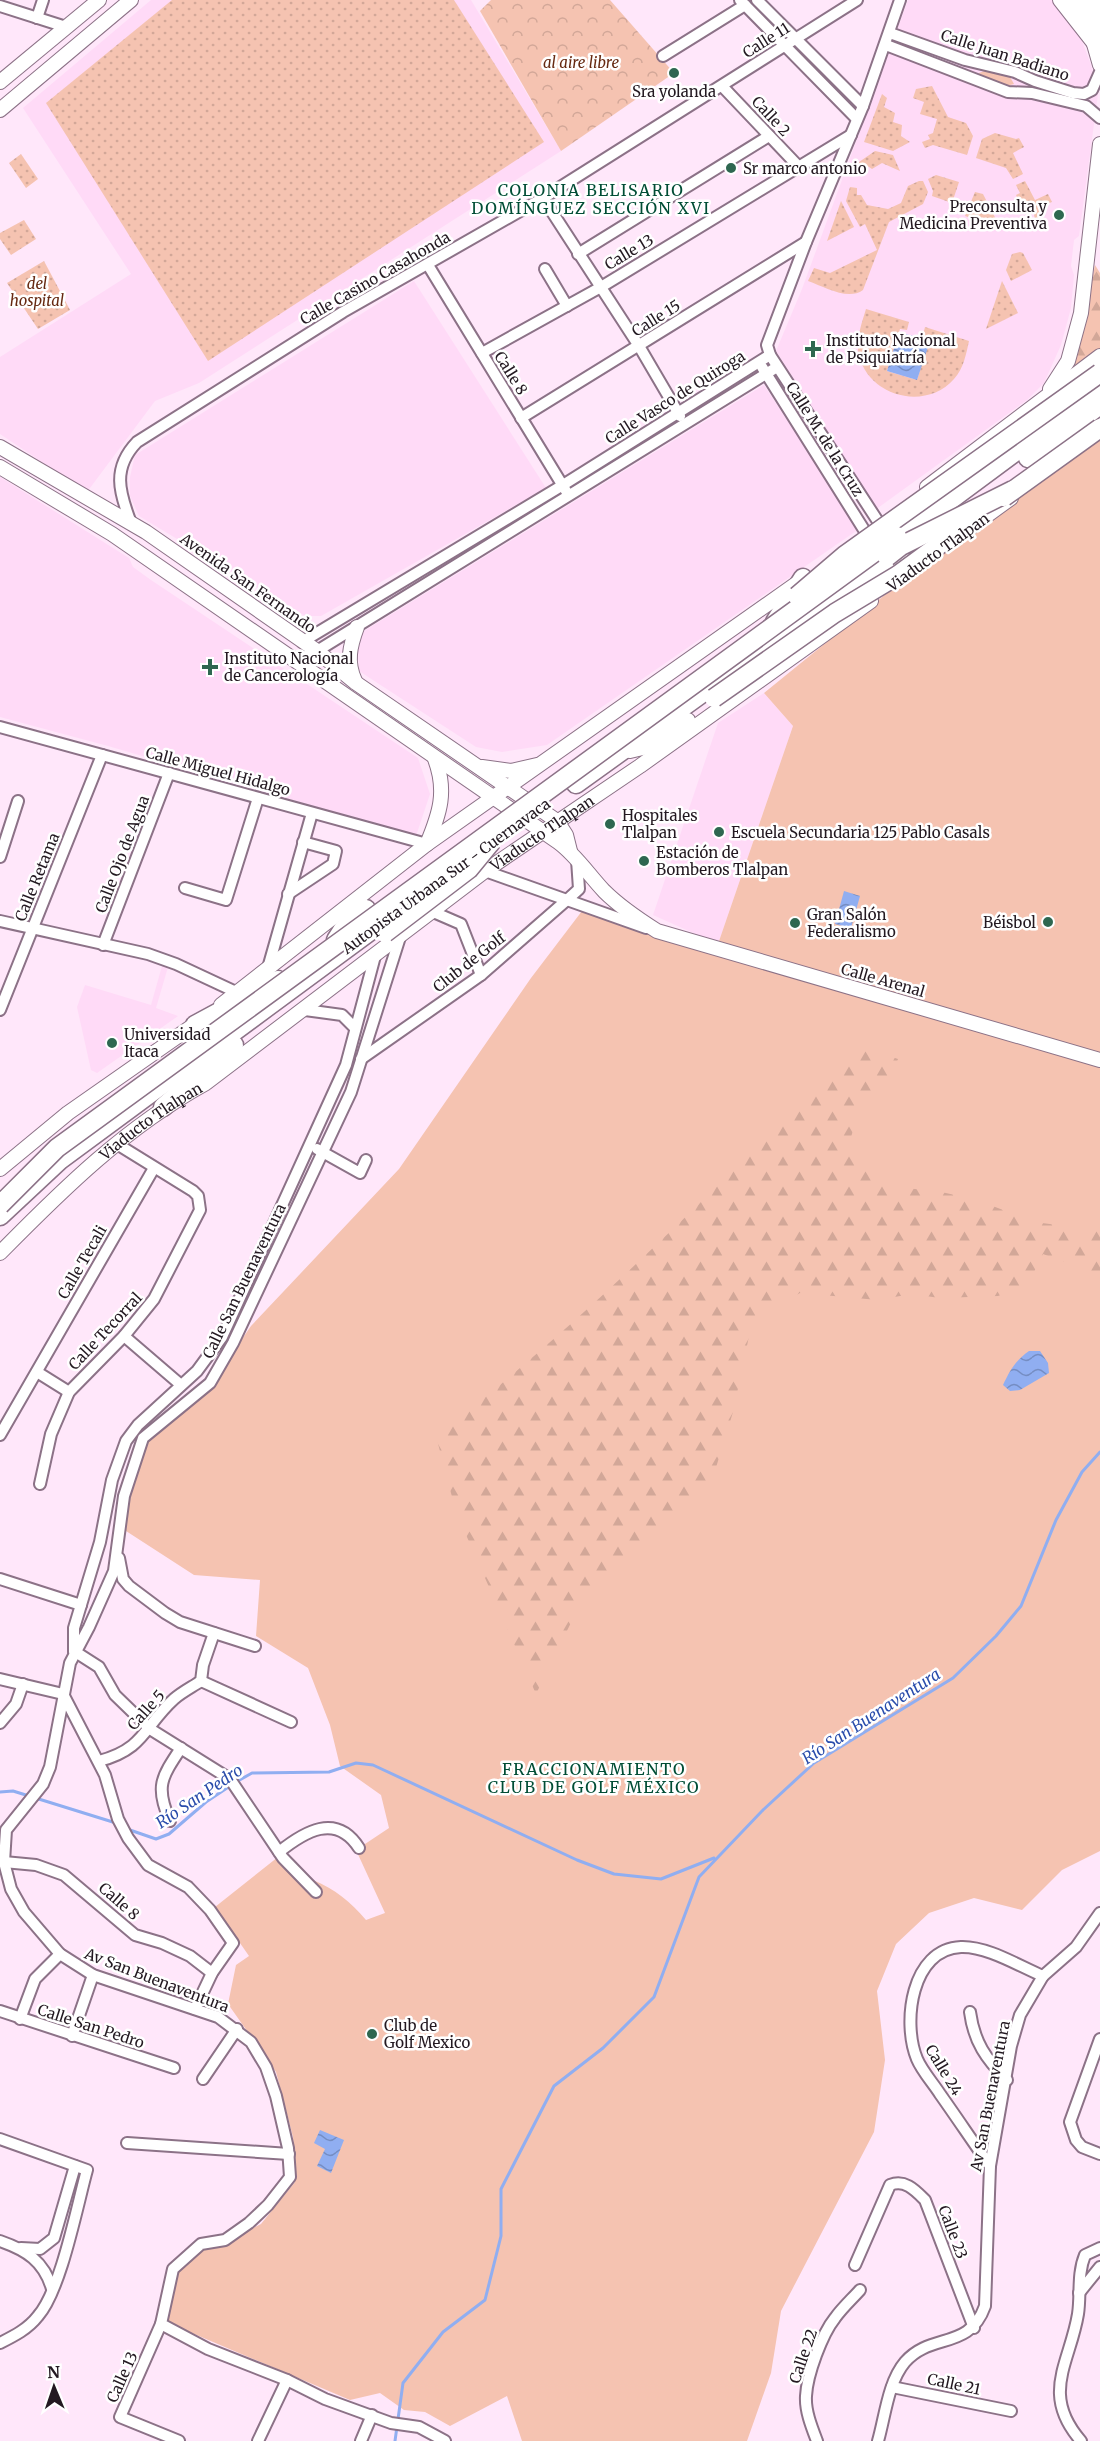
<svg xmlns="http://www.w3.org/2000/svg" width="1100" height="2441" viewBox="0 0 1100 2441" font-family="Merriweather,serif">
<defs>
<pattern id="forest-firs" width="22" height="20" patternUnits="userSpaceOnUse" patternTransform="scale(1.5)"><rect width="22" height="20" fill="#f5c3b1"/><path d="M5 1l3.5 6h-7zM16 11l3.5 6h-7z" fill="#d2a798"/></pattern>
<pattern id="park-crowns" width="20" height="18" patternUnits="userSpaceOnUse" patternTransform="scale(1.5)"><rect width="20" height="18" fill="#f5c3b1"/><path d="M2 6a3 3 0 1 1 6 0M12 15a3 3 0 1 1 6 0" fill="none" stroke="#d2a798"/></pattern>
<pattern id="garden-dots" width="8" height="8" patternUnits="userSpaceOnUse" patternTransform="scale(1.5)"><rect width="8" height="8" fill="#f5c3b1"/><path d="M2 2h.1M6 6h.1" fill="none" stroke="#d2a798" stroke-width="1.8" stroke-linecap="round"/></pattern>
<pattern id="water-waves" width="16" height="10" patternUnits="userSpaceOnUse" patternTransform="scale(1.5)"><rect width="16" height="10" fill="#90aef1"/><path d="M0 5q4-4 8 0t8 0" fill="none" stroke="#758dc3"/></pattern>
</defs>
<rect width="100%" height="100%" fill="#ffe7fa"/>
<g fill="#ffdaf7">
<path d="M151,0H471L561,151L199,383L155,401L87,492L0,434V357L131,274L23,108Z"/>
<path d="M908,0H1052L1082,41L1091,65L1098,94L1079,236L1074,240L1071,266L1074,275L1071,308L1061,345L1044,383L1027,400L875,510L776,351L802,289Z"/>
<path d="M414,281L546,488L321,616H305L139,516L130,496V477L135,455Z"/>
<path d="M764,385L859,529L547,745L502,752L476,747L359,671L358,646L364,631Z"/>
<path d="M0,477L129,558L133,567L151,580L418,758L430,794L416,836L108,746L0,717Z"/>
<path d="M764,693L793,726L718,944L653,915L718,723Z"/>
<path d="M162,966L168,967L156,1008L178,1016L97,1073L91,1070L77,1007L85,985L151,1005Z"/>
</g>
<g fill="#f5c3b1">
<path d="M987,70L1010,77L1014,84L1006,86L980,76L979,73Z"/>
<path d="M1100,439V1060L718,944L793,726L764,693L934,555L1090,442Z"/>
<path d="M582,911L666,940L1100,1065V1851L1062,1870L1022,1910L974,1898L929,1913L896,1944L877,1991L885,2060L874,2132L781,2311L771,2373L747,2441H522L507,2396L450,2426L425,2412L404,2410L380,2393L350,2400L166,2322L176,2273L198,2247L228,2240L261,2224L295,2182L293,2137L276,2072L228,2004L236,1965L249,1956L215,1907L278,1857L302,1886L313,1880C336,1890 350,1901 366,1920L385,1913L356,1850L389,1828L381,1795L340,1766L330,1725L308,1668L256,1636L260,1580L194,1575L126,1531L129,1496L151,1432L226,1362L251,1326L399,1169L531,978Z"/>
</g>
<g fill="url(#forest-firs)">
<path d="M1095,265L1100,273V354L1067,376L1078,354Z"/>
<path d="M860,1046L898,1059L888,1084L858,1115L851,1137L861,1163L904,1188L937,1191L977,1200L1034,1222L1097,1230L1100,1233V1273L1096,1274L1043,1254L1027,1286L998,1296L940,1298L911,1294L878,1300L800,1293L752,1322L733,1412L714,1474L586,1592L536,1694L456,1512L436,1436C589,1319 722,1180 860,1046Z"/>
</g>
<path fill="url(#park-crowns)" d="M491,0H610L674,73L561,151L480,11Z"/>
<g fill="url(#garden-dots)">
<path d="M172,0H454L544,142L208,361L46,103Z"/>
<path d="M932,86L948,117L966,123L973,136L967,155L933,145L925,148L922,142L930,139L928,135L933,133L937,119L920,114L924,102L913,98L916,89Z"/>
<path d="M882,94L887,98L884,107L895,113L893,122L902,125L901,136L910,142L893,151L864,142Z"/>
<path d="M995,133L1016,139L1019,138L1024,147L1013,153L1023,174L1013,179L1006,168L976,158L982,139Z"/>
<path d="M875,151L893,155L900,171L882,163L872,169L866,165L863,171L856,168L859,162Z"/>
<path d="M21,154L38,179L26,188L9,163Z"/>
<path d="M936,175L959,182L952,203L932,196L933,191L928,179Z"/>
<path d="M919,181H923L928,192L923,204L889,222L863,290C848,301 825,287 808,281L814,268L830,273L877,250L865,224L860,227L846,201L850,187L857,188V195H861L867,205L888,209L901,203L908,186Z"/>
<path d="M1025,181L1035,200L1048,194L1052,202L1042,206L1036,224L1033,210L1020,203L1016,195L1020,193L1016,185Z"/>
<path d="M975,192L983,194L1000,227L965,216Z"/>
<path d="M841,201L854,227L827,241Z"/>
<path d="M24,220L36,239L11,255L0,239V233Z"/>
<path d="M1020,252L1023,253L1032,270L1011,281L1006,270L1012,254Z"/>
<path d="M44,261L70,310L38,329L7,283Z"/>
<path d="M1002,281L1018,313L986,329Z"/>
<path d="M866,309L909,322L907,330L900,329L887,371L917,380L930,338L923,335L925,327L969,341C966,354 964,368 954,379C924,413 864,395 858,350C857,336 862,322 866,309Z"/>
</g>
<g fill="url(#water-waves)">
<path d="M899,332L930,341L917,380L887,371Z"/>
<path d="M844,891L860,896L851,928L835,924Z"/>
<path d="M1029,1351H1040L1048,1363L1049,1373L1020,1390L1010,1391L1003,1385C1010,1370 1016,1360 1029,1351Z"/>
<path d="M320,2130L344,2140L331,2173L317,2166L325,2149L314,2143Z"/>
</g>
<g fill="none" stroke-linecap="round" stroke-linejoin="round">
<g stroke="#90aef1" stroke-width="3">
<path d="M236,1782L252,1773L329,1772L356,1763L373,1765L577,1860L614,1874L661,1879L714,1858"/>
<path d="M0,1792L13,1791L116,1823"/>
<path d="M127,1829L156,1839L169,1834L206,1802L230,1786"/>
<path d="M395,2441L403,2383L443,2332L485,2300L501,2236V2189L554,2086L603,2048L654,1997L699,1877L763,1810L814,1763L953,1678L996,1636L1021,1606L1056,1520L1082,1472L1100,1452"/>
</g>
<g stroke="#8c7287" stroke-width="14">
<g id="street">
<path d="M740,0L857,119"/>
<path d="M757,0L863,106"/>
<path d="M0,6L66,27"/>
<path d="M37,18L43,0"/>
<path d="M890,33L965,60L1015,72L1035,81L1073,93L1084,94L1092,90L1100,72"/>
<path d="M886,45L1008,92L1032,93L1086,106L1100,118"/>
<path d="M663,56L745,5"/>
<path d="M722,86L799,167"/>
<path d="M543,198L639,346L680,416"/>
<path d="M578,254L769,136"/>
<path d="M428,265L566,491"/>
<path d="M545,269L567,306"/>
<path d="M482,353L601,287L851,135"/>
<path d="M762,367L866,533"/>
<path d="M521,418L806,242"/>
<path d="M131,523C119,492 112,468 137,442L343,312L543,198L857,0"/>
<path d="M879,523L770,355L767,345L806,242L863,106L900,0"/>
<path d="M302,642L563,485L770,355"/>
<path d="M296,660L317,651L777,367"/>
<path d="M0,727L427,844"/>
<path d="M0,857L18,801"/>
<path d="M485,871L646,928"/>
<path d="M185,888L226,900L258,798"/>
<path d="M288,894L333,864L336,851L303,842"/>
<path d="M431,911L461,924L481,975"/>
<path d="M0,921L148,954L176,964L236,992"/>
<path d="M401,934L351,1092L233,1343L210,1383L143,1438L124,1496L114,1571L89,1627L70,1663L50,1767L43,1784L6,1830L4,1862L11,1889L24,1912L60,1954L93,1975L218,2017L251,2042L266,2067L276,2096L288,2148L290,2177L268,2205L249,2223L225,2240L201,2244L173,2269L161,2324L208,2349L287,2380L325,2399L391,2423L419,2427L445,2441"/>
<path d="M103,945L169,773"/>
<path d="M268,968L312,813"/>
<path d="M0,1010L102,755"/>
<path d="M305,1010L342,1015L355,1028"/>
<path d="M361,1059L481,975L568,899L579,889L577,860"/>
<path d="M317,1149L360,1173L366,1160"/>
<path d="M124,1336L181,1385"/>
<path d="M37,1372L69,1392"/>
<path d="M0,1435L154,1168"/>
<path d="M40,1484L51,1434L69,1392L124,1336L154,1299L200,1210L198,1196L193,1191L117,1144"/>
<path d="M119,1558L123,1579L129,1586L165,1613L180,1622L255,1646"/>
<path d="M0,1579L81,1605"/>
<path d="M74,1651V1628L100,1542L112,1480L126,1441L138,1425L197,1371L222,1337L346,1065L375,956"/>
<path d="M74,1651L99,1667L115,1695L150,1729L230,1779L283,1858L316,1892"/>
<path d="M0,1679L63,1694L105,1775L118,1819L128,1838L148,1865L188,1887L210,1910L233,1943L212,1973L195,2009"/>
<path d="M201,1681L291,1722"/>
<path d="M0,1723L16,1704L23,1684"/>
<path d="M99,1761C145,1749 144,1726 174,1699C182,1692 192,1687 201,1681L203,1665L214,1633"/>
<path d="M170,1821C155,1787 161,1778 181,1748"/>
<path d="M279,1852C304,1832 336,1812 359,1848"/>
<path d="M4,1862L36,1865L64,1875L135,1935L162,1943L190,1956L212,1973"/>
<path d="M0,2011L174,2068"/>
<path d="M970,2012C974,2042 986,2059 1007,2080"/>
<path d="M20,2019L35,1979L60,1954"/>
<path d="M72,2036L93,1975"/>
<path d="M1100,2039L1070,2122L1076,2140L1082,2147L1100,2154"/>
<path d="M203,2079L237,2029"/>
<path d="M0,2139L87,2170C77,2206 61,2290 38,2316C28,2329 14,2336 0,2343"/>
<path d="M127,2143L289,2154"/>
<path d="M990,2166C973,2142 957,2118 940,2094C933,2083 922,2071 917,2059C902,2023 911,1949 961,1947C987,1946 1019,1966 1043,1976"/>
<path d="M0,2241C26,2250 44,2261 52,2289"/>
<path d="M21,2248L40,2249L54,2238L75,2166"/>
<path d="M855,2265L890,2185C905,2179 915,2190 925,2200L974,2328"/>
<path d="M1079,2293L1100,2267"/>
<path d="M161,2324L120,2417L179,2441"/>
<path d="M892,2387L1011,2411"/>
<path d="M258,2441L287,2380"/>
<path d="M361,2441L372,2415"/>
<path d="M817,2441C812,2428 805,2411 806,2396C807,2375 822,2334 835,2318C842,2308 852,2299 860,2290"/>
<path d="M878,2441C885,2417 888,2382 905,2362C931,2332 969,2351 985,2306L990,2166L1011,2046L1020,2015L1043,1976L1076,1947L1100,1913"/>
<path d="M1081,2441C1040,2394 1070,2363 1078,2314C1081,2295 1077,2274 1085,2255L1100,2248"/>
</g>
</g>
<g stroke="#8c7287" stroke-width="16">
<g id="secondary">
<path d="M1060,0L1100,51"/>
<path d="M1094,44L1100,65"/>
<path d="M0,82L99,0"/>
<path d="M0,110L131,0"/>
<path d="M1050,389L1068,361L1081,313L1100,144"/>
<path d="M0,447L146,532L317,651L356,683L557,821L566,835L570,851"/>
<path d="M0,467L112,534L558,842C576,855 588,874 604,891C620,907 638,919 657,931L1100,1060"/>
<path d="M927,487L1100,356"/>
<path d="M971,527L1011,498"/>
<path d="M355,681C346,662 350,646 357,627"/>
<path d="M630,751L647,747L688,720"/>
<path d="M482,767L511,771L537,765"/>
<path d="M427,844C440,813 447,791 435,759"/>
<path d="M221,1005L427,844L796,584"/>
<path d="M0,1169L68,1113L201,1020"/>
<path id="s1" d="M0,1253C64,1188 126,1127 206,1083L485,871L640,766L871,601"/>
</g>
</g>
<g stroke="#8c7287" stroke-width="21">
<g id="highway">
<path d="M1076,0L1100,31"/>
<path d="M1092,0L1100,11"/>
<path d="M1028,458L1100,405"/>
<path d="M887,547L1100,389"/>
<path d="M775,622L803,578"/>
<path d="M576,784L901,550"/>
<path d="M336,940L343,929L366,909"/>
<path d="M195,1025L278,980"/>
<path d="M163,1107L234,1045"/>
<path d="M0,1216L60,1160L434,884"/>
</g>
</g>
<use href="#street" stroke="#fff" stroke-width="10"/>
<use href="#secondary" stroke="#fff" stroke-width="14"/>
<use href="#highway" stroke="#fff" stroke-width="18"/>
<g stroke="#8c7287" stroke-width="21" stroke-linecap="butt">
<g id="highway-bridge">
<path d="M1004,497L1100,428"/>
<path d="M887,557L901,546L1013,490"/>
<path d="M797,596L845,555L1100,373"/>
<path d="M714,698L835,613L898,575L977,517"/>
<path d="M385,933L469,869L492,841"/>
<path d="M0,1205L57,1148L897,536"/>
</g>
</g>
<use href="#highway-bridge" stroke="#fff" stroke-width="18"/>
</g>
<g fill="#2e6750" stroke="#fff" stroke-width="2">
<circle cx="674" cy="73" r="6"/>
<circle cx="731" cy="168" r="6"/>
<circle cx="1059" cy="215" r="6"/>
<path d="M810 340h6v6h6v6h-6v6h-6v-6h-6v-6h6z"/>
<path d="M207 658h6v6h6v6h-6v6h-6v-6h-6v-6h6z"/>
<circle cx="610" cy="824" r="6"/>
<circle cx="719" cy="832" r="6"/>
<circle cx="644" cy="861" r="6"/>
<circle cx="1048" cy="922" r="6"/>
<circle cx="795" cy="923" r="6"/>
<circle cx="112" cy="1043" r="6"/>
<circle cx="372" cy="2034" r="6"/>
</g>
<g text-anchor="middle" dominant-baseline="central" stroke-width="5" stroke-linejoin="round" paint-order="stroke">
<g font-size="15" fill="#231921" stroke="#fff">
<text transform="translate(766 40) rotate(-32)">Calle 11</text>
<text transform="translate(1005 55) rotate(18)">Calle Juan Badiano</text>
<text transform="translate(771 116) rotate(47)">Calle 2</text>
<text transform="translate(629 252) rotate(-31)">Calle 13</text>
<text transform="translate(375 278) rotate(-30)">Calle Casino Casahonda</text>
<text transform="translate(656 318) rotate(-32)">Calle 15</text>
<text transform="translate(511 373) rotate(58)">Calle 8</text>
<text transform="translate(675 397) rotate(-32)">Calle Vasco de Quiroga</text>
<text transform="translate(825 439) rotate(58)">Calle M. de la Cruz</text>
<text transform="translate(938 552) rotate(-36)">Viaducto Tlalpan</text>
<text transform="translate(248 583) rotate(35)">Avenida San Fernando</text>
<text transform="translate(218 771) rotate(15)">Calle Miguel Hidalgo</text>
<text stroke="none"><textPath href="#s1" startOffset="687">Viaducto Tlalpan</textPath></text>
<text transform="translate(122 854) rotate(-69)">Calle Ojo de Agua</text>
<text transform="translate(446 876) rotate(-36)">Autopista Urbana Sur - Cuernavaca</text>
<text transform="translate(37 877) rotate(-68)">Calle Retama</text>
<text transform="translate(469 962) rotate(-38)">Club de Golf</text>
<text transform="translate(883 980) rotate(16)">Calle Arenal</text>
<text stroke="none"><textPath href="#s1" startOffset="201">Viaducto Tlalpan</textPath></text>
<text transform="translate(82 1262) rotate(-60)">Calle Tecali</text>
<text transform="translate(244 1281) rotate(-64)">Calle San Buenaventura</text>
<text transform="translate(105 1331) rotate(-47)">Calle Tecorral</text>
<text transform="translate(146 1710) rotate(-48)">Calle 5</text>
<text transform="translate(119 1901) rotate(41)">Calle 8</text>
<text transform="translate(157 1980) rotate(21)">Av San Buenaventura</text>
<text transform="translate(91 2026) rotate(18)">Calle San Pedro</text>
<text transform="translate(944 2070) rotate(59)">Calle 24</text>
<text transform="translate(990 2096) rotate(-79)">Av San Buenaventura</text>
<text transform="translate(953 2232) rotate(69)">Calle 23</text>
<text transform="translate(803 2356) rotate(-71)">Calle 22</text>
<text transform="translate(122 2377) rotate(-66)">Calle 13</text>
<text transform="translate(954 2384) rotate(12)">Calle 21</text>
</g>
<g font-size="15" font-style="italic" fill="#662911" stroke="#fff">
<text x="581" y="62">al aire libre</text>
<text x="37" y="283">del<tspan x="37" dy="17">hospital</tspan></text>
</g>
<g font-size="15" fill="#231921" stroke="#fff" text-anchor="start">
<text x="674" y="91" text-anchor="middle">Sra yolanda</text>
<text x="743" y="168">Sr marco antonio</text>
<text x="1047" y="206" text-anchor="end">Preconsulta y<tspan x="1047" dy="17">Medicina Preventiva</tspan></text>
<text x="826" y="340">Instituto Nacional<tspan x="826" dy="17">de Psiquiatría</tspan></text>
<text x="224" y="658">Instituto Nacional<tspan x="224" dy="17">de Cancerología</tspan></text>
<text x="622" y="815">Hospitales<tspan x="622" dy="17">Tlalpan</tspan></text>
<text x="731" y="832">Escuela Secundaria 125 Pablo Casals</text>
<text x="656" y="852">Estación de<tspan x="656" dy="17">Bomberos Tlalpan</tspan></text>
<text x="807" y="914">Gran Salón<tspan x="807" dy="17">Federalismo</tspan></text>
<text x="1036" y="922" text-anchor="end">Béisbol</text>
<text x="124" y="1034">Universidad<tspan x="124" dy="17">Itaca</tspan></text>
<text x="384" y="2025">Club de<tspan x="384" dy="17">Golf Mexico</tspan></text>
</g>
<g font-size="16" letter-spacing="1.5" fill="#004d35" stroke="#fff">
<text x="591" y="190">COLONIA BELISARIO<tspan x="591" dy="18">DOMÍNGUEZ SECCIÓN XVI</tspan></text>
<text x="594" y="1769">FRACCIONAMIENTO<tspan x="594" dy="18">CLUB DE GOLF MÉXICO</tspan></text>
</g>
<g font-size="16" font-style="italic" fill="#294cab" stroke="#fff">
<text transform="translate(871 1716) rotate(-33)">Río San Buenaventura</text>
<text transform="translate(199 1796) rotate(-34)">Río San Pedro</text>
</g>
</g>
<g transform="translate(54 2387) rotate(358)" stroke="#ffffff" stroke-width="4.5" paint-order="stroke">
<path d="M0-4.5L10 22L0 15L-10 22Z" fill="#231921"/>
<text y="-9" font-size="16" font-weight="bold" text-anchor="middle" fill="#231921">N</text>
</g>
</svg>
